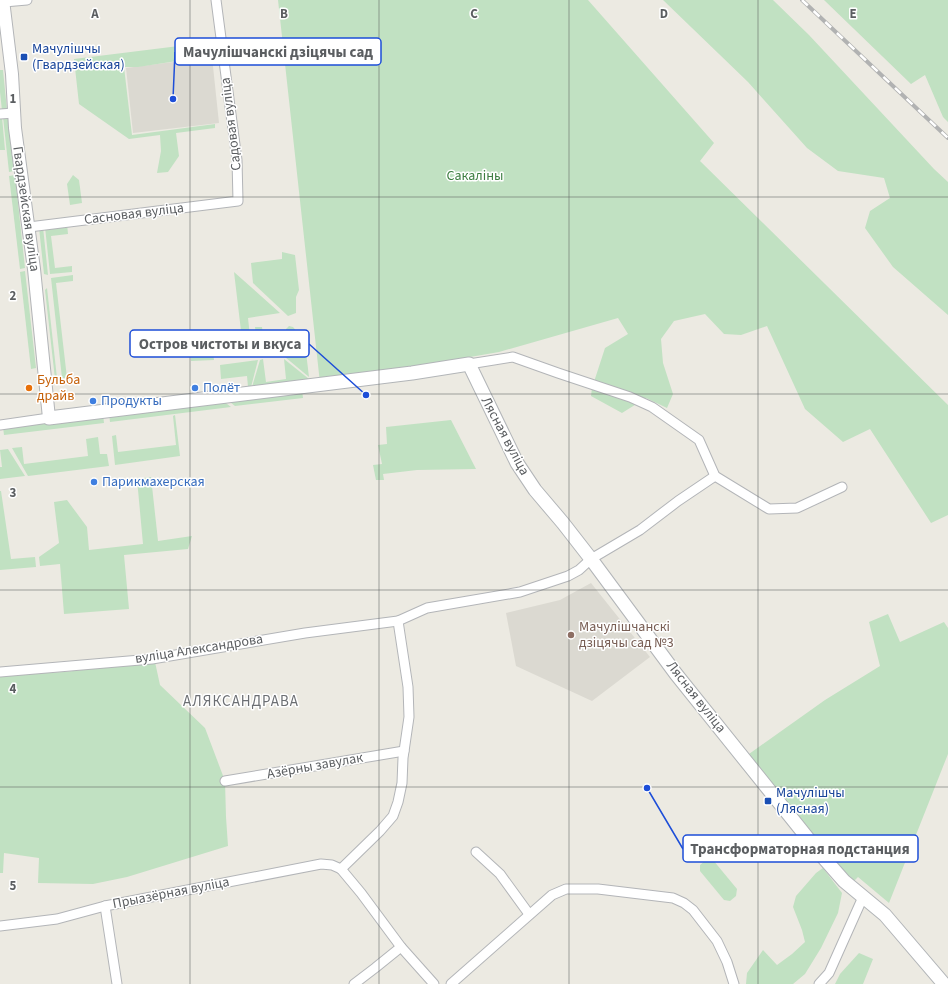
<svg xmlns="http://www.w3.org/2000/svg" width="948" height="984" viewBox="0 0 948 984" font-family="'Source Sans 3',sans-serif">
<rect width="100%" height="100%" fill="#eceae2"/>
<g fill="#dbd9d1">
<path d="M212,57L219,123L133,133L126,68Z"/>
<path d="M591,583L650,657L592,701L516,666L506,613L560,600Z"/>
</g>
<g fill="#c1e1c2">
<path d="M278,0H588L714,143L700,161L948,405V515L931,523L870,429L843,442L805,409L767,326L741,335L724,334L705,314L674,321L661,339L663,363L673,394L667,408L646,398L622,413L591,396L592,388L605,348L628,334L618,318L499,352L320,383Z"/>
<path d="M663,0H773L809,35L934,169L948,182V315L893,267L865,228L870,211L890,198L884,178L838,171L807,148L748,82Z"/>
<path d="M824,0H948V122L943,117L925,75L911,84Z"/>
<path d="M187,45L190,59L138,67H124L132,135L215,124V128L176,133L179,156L168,172L157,173L161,151L160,135L129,139L79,104L74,59Z"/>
<path d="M0,70H3L7,110L2,111L0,92Z"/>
<path d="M8,116L14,171L9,172L3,117Z"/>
<path d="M2,117L5,150H0V118Z"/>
<path d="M15,175L25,268L20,269L9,176Z"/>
<path d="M73,175L79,180L82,203L70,205L67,184Z"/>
<path d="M67,224L68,234L51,236L55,268L72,266V272L50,274L45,227Z"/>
<path d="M43,227L48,275L44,274L39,228Z"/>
<path d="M282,252L295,255L299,290L296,297V313L288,316L253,283L251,263L282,259Z"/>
<path d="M25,271L36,368L31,369L20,272Z"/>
<path d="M234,272L280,313L248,318L252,355L244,356Z"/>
<path d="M73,275V281L56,283L67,378H62L51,278Z"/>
<path d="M47,288L57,378L55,379L45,290Z"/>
<path d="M289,326L293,327L305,341L286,354L288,350L286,329Z"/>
<path d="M255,327H262L265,353L258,354Z"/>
<path d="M211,339L214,360L191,361L190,340Z"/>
<path d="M305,344L309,377L285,357Z"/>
<path d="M263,359L266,382L286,379L284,359L309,379L252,387L260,360Z"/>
<path d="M258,360L251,387H248L247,376L221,379L220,365Z"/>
<path d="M302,390L303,398L235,406L226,399Z"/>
<path d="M222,400L231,407L110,422L109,414Z"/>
<path d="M103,414L104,423L4,435L3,427Z"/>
<path d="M175,415L180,456L115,465L112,436L116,435L118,452L176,445L173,416Z"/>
<path d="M451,420L476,469L417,470L383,474L384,480H376L373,465L382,464L378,445L387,444L386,427Z"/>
<path d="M98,437L100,454H107L109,466L28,476L12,448L22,447L24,464L88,456L86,439Z"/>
<path d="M8,449L25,476L0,479V467H2L0,450Z"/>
<path d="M151,477L158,541L192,536L188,549L124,555L129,609L64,614L60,564L40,566L39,557L59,543L54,502L67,500L87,527L89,550L143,544L137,479Z"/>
<path d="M0,491H1L11,559L35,557L36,567L0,570Z"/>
<path d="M888,614L900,642L944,622L948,628V754L889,903L858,877L853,882L827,856L749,754L825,700L880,666L869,622Z"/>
<path d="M155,662L160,685L205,728L225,781L226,817L228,846L127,877L93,884L38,883L39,858L4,853L3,873H0V675L64,672Z"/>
<path d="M706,860H713L737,889L736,896L730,901L724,900L700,871V865Z"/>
<path d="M823,868L842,893L838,913L821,948L805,974L793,984H746L747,973L763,950L777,965L792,954L805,942L802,930L793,907L796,896L816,873Z"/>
<path d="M859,953L873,959L863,984H835L840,974Z"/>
</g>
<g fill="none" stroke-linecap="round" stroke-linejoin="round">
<g stroke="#b3b5b8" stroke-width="11">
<g id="minor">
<path d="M4,2L27,0"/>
<path d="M0,114L14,113"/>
<path d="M29,227L238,201L237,160L216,0"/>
<path d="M469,364L513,357L558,373L630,397L652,407L699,440L715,476L769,509L797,508L842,487"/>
<path d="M0,425L49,418"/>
<path d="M0,672L152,659L305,633L398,621L427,608L520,592L568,576L579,570L591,559L640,530L678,501L715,476"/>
<path d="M225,781L404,751"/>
<path d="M476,852L500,874L529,914"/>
<path d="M341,869L380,831L393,816L398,802L402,783L403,758L409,717L408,687L398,621"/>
<path d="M341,869L361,893L401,947L434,984"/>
<path d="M105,906L117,984"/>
<path d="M0,926L57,919L105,906L321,864L332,865L341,869"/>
<path d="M354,984L375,968L401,947"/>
<path d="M451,984L552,895L566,889H598L673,898L684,903L693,910L717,941L727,962L734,984"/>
<path d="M819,984L829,973L863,897"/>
</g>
</g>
<g stroke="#b3b5b8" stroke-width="14">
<path id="tertiary" d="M3,0L12,74L15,128L34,269L49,418"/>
</g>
<g stroke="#b2b5b8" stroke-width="15">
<path id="secondary" d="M49,418L412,373L469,364L517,463L535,490L563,523L591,559L676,674L822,856L844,881L885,915L944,984"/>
</g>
<use href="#minor" stroke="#fff" stroke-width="9"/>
<use href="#tertiary" stroke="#fff" stroke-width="12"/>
<use href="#secondary" stroke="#fff" stroke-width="13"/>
<g stroke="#b1b2b2" stroke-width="4">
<path id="rail" d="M802,0L948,138"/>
</g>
<use href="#rail" stroke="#fff" stroke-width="2.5" stroke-dasharray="8" stroke-linecap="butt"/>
</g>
<path fill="none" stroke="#5b5e61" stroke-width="1" stroke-opacity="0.55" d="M190,0V984M379,0V984M569,0V984M758,0V984M0,197H948M0,394H948M0,590H948M0,787H948"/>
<g fill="#1a4fb4" stroke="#fff" stroke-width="1.5">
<rect x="20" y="53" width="8" height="8" rx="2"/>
<rect x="764" y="797" width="8" height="8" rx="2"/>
</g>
<circle fill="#e8710a" stroke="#fff" stroke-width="1.5" cx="29" cy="388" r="4"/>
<g fill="#3f7fe0" stroke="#fff" stroke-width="1.5">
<circle cx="195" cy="388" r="4"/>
<circle cx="93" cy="401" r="4"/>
<circle cx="94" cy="482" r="4"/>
</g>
<circle fill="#8d6e63" stroke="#fff" stroke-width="1.5" cx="571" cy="635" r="4"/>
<g text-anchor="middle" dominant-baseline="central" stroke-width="3" stroke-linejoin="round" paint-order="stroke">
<g font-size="14" fill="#164399" stroke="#fff" text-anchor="start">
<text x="32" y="49">Мачулішчы<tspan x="32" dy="16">(Гвардзейская)</tspan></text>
<text x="776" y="793">Мачулішчы<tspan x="776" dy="16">(Лясная)</tspan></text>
</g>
<g font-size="14" fill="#5b5e61" stroke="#fff">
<text transform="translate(231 124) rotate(-97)">Садовая вуліца</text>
<text transform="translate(26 209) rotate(82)">Гвардзейская вуліца</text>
<text transform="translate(134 214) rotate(-7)">Сасновая вуліца</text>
<text transform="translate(505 436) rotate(62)">Лясная вуліца</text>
<text transform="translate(199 649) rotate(-9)">вуліца Александрова</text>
<text transform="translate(696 697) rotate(52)">Лясная вуліца</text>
<text transform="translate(315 766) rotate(-10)">Азёрны завулак</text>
<text transform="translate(171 893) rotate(-11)">Прыазёрная вуліца</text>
</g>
<g font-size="14" fill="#3d7e41" stroke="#fff">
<text x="475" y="176">Сакаліны</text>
</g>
<g font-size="14" fill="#c56008" stroke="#fff" text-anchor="start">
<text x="37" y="380">Бульба<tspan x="37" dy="16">драйв</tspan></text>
</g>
<g font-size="14" fill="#366cbe" stroke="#fff" text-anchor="start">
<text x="203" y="388">Полёт</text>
<text x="101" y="401">Продукты</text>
<text x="102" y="482">Парикмахерская</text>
</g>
<g font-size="14" fill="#785e54" stroke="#fff" text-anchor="start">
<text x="579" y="627">Мачулішчанскі<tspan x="579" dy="16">дзіцячы сад №3</tspan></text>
</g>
<g font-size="15" letter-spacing="1" fill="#6c6f73" stroke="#fff">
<text x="241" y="701">АЛЯКСАНДРАВА</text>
</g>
</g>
<g font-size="13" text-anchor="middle" font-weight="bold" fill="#5b5e61" stroke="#fff" stroke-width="3" stroke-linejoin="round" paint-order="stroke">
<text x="95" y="18">A</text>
<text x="284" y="18">B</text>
<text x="474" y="18">C</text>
<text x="664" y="18">D</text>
<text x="853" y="18">E</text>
<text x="13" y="103">1</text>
<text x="13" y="300">2</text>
<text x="13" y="497">3</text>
<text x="13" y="693">4</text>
<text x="13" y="890">5</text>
</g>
<path fill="none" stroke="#1d4ed8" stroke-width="1.5" d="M173 99L175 52M366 395L309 344M647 788L683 849"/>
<g fill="#1d4ed8" stroke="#fff" stroke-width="1.5">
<circle cx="173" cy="99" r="4"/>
<circle cx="366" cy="395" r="4"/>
<circle cx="647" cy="788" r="4"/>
</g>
<g fill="#fff" stroke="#1d4ed8" stroke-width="1.5">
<rect x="175" y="38" width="206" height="27" rx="4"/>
<rect x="130" y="330" width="179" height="27" rx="4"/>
<rect x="683" y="835" width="235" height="27" rx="4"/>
</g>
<g font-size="15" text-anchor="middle" font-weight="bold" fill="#5b5e61">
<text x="278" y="57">Мачулішчанскі дзіцячы сад</text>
<text x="220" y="349">Остров чистоты и вкуса</text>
<text x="800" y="854">Трансформаторная подстанция</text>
</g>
</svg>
